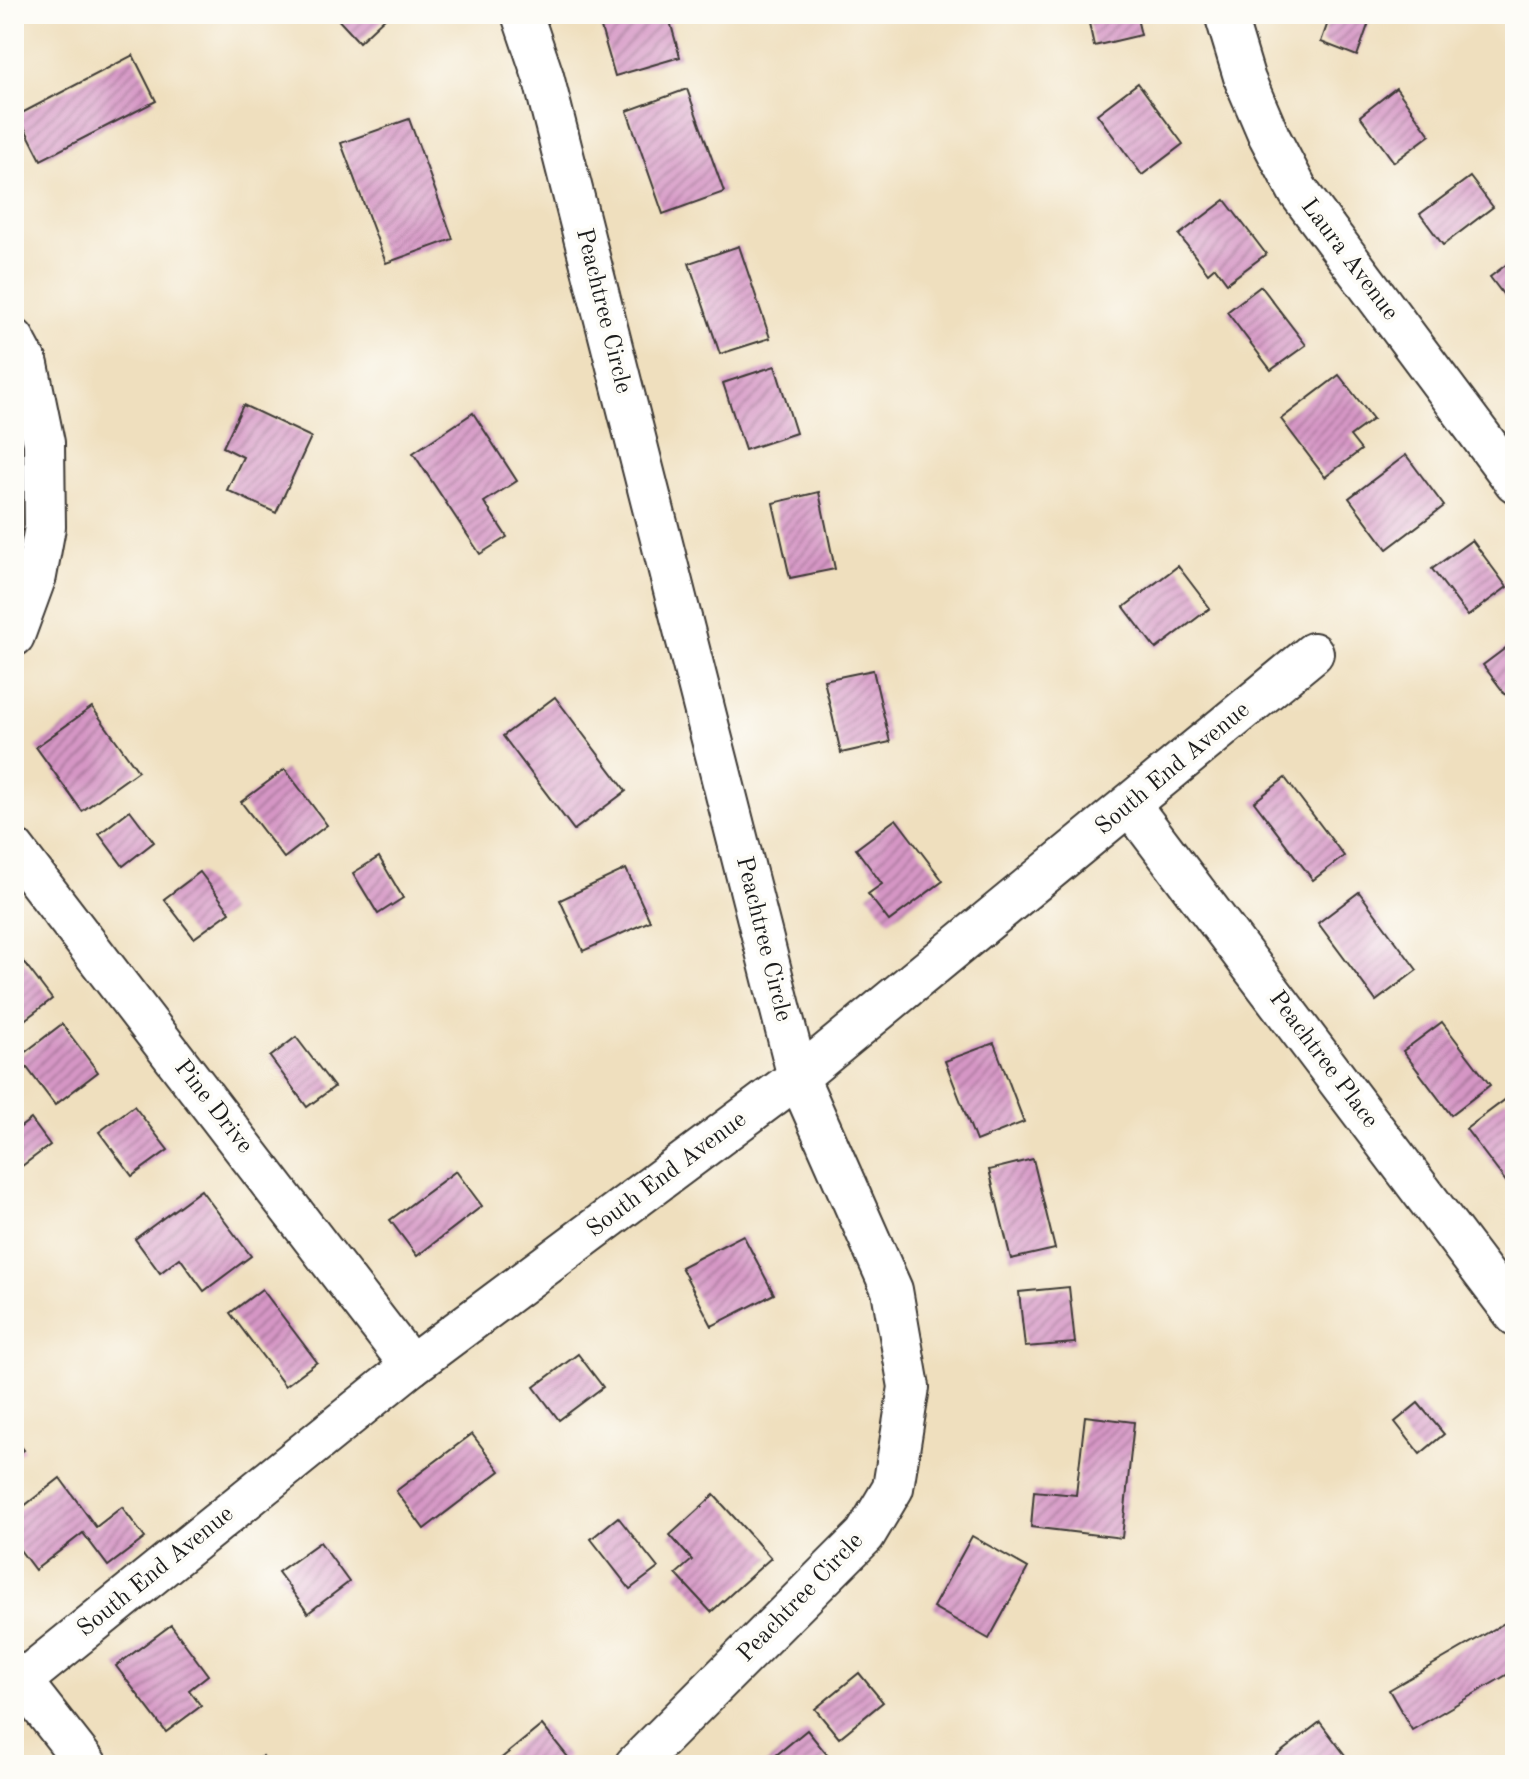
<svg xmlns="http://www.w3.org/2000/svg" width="1529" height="1779" viewBox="0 0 1529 1779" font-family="'Old Standard TT',serif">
<defs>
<pattern id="building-hatch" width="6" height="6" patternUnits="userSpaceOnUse" patternTransform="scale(2)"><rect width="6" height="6" fill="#d596c5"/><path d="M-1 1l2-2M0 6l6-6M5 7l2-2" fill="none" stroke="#ac7a9f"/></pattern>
</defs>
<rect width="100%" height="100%" fill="#fdfcf7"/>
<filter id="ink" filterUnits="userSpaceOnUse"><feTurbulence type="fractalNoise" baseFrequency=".0125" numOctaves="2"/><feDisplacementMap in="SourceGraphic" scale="16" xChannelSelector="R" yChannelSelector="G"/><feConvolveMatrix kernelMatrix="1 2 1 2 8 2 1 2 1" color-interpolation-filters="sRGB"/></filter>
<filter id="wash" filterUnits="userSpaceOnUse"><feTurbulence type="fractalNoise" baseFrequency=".006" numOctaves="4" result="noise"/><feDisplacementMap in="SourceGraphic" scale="32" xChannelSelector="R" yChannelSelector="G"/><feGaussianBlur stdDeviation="1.8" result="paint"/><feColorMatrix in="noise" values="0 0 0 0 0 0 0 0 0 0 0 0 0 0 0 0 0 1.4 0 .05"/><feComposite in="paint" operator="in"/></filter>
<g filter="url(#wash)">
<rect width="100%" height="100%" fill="#efdfbe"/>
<g id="blocks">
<g fill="url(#building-hatch)">
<path d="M333,14H385L387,16L359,42Z"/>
<path d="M597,14H668L680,57L615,76Z"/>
<path d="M1087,14H1136L1141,35L1094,46Z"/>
<path d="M1331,14H1372L1357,56L1321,42Z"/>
<path d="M133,55L156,101L41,160L18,115Z"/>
<path d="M1138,83L1183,144L1142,175L1097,114Z"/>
<path d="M1396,88L1430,135L1394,162L1360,116Z"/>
<path d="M687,89L724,192L663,214L627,111Z"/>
<path d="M409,119L453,239L386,263L341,143Z"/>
<path d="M1470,177L1493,207L1443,245L1420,214Z"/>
<path d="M1225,200L1266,254L1227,283L1215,267L1208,273L1179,235Z"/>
<path d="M739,246L770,338L720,354L689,263Z"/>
<path d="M1515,258V310L1490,277Z"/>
<path d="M1261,286L1306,345L1271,370L1227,312Z"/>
<path d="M775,366L796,433L745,450L723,383Z"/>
<path d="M1339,375L1373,419L1350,436L1361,450L1325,477L1281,419Z"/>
<path d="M243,405L311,437L276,513L227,490L243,457L223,447Z"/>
<path d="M473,413L517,481L484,502L507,537L480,554L413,453Z"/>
<path d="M1406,455L1444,506L1387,549L1349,498Z"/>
<path d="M819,492L835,569L790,578L773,503Z"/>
<path d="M1472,540L1507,587L1468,616L1432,569Z"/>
<path d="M1178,566L1210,608L1156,649L1124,607Z"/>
<path d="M1515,641V707L1483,665Z"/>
<path d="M873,670L890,742L841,753L824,680Z"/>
<path d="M555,697L626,791L574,830L503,736Z"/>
<path d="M92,707L138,771L82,811L36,747Z"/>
<path d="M285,769L327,825L284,858L241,802Z"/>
<path d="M1285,778L1344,856L1313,880L1254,802Z"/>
<path d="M130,810L154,842L123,866L99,834Z"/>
<path d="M896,819L943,881L889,921L868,894L882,884L856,849Z"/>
<path d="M379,857L403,898L378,914L353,873Z"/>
<path d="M626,869L650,921L583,951L560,900Z"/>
<path d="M200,872L230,912L194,938L164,899Z"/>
<path d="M1359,892L1417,970L1376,1001L1318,923Z"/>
<path d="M14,949L52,999L14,1028Z"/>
<path d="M1442,1022L1490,1085L1451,1115L1403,1051Z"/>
<path d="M62,1024L98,1072L55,1105L19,1057Z"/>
<path d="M296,1037L334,1087L307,1107L270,1057Z"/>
<path d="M994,1043L1024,1122L976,1141L945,1061Z"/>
<path d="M1506,1099L1515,1110V1184L1510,1187L1466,1129Z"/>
<path d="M134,1106L168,1150L132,1176L99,1132Z"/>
<path d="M31,1119L50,1145L14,1172V1132Z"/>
<path d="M1033,1159L1055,1249L1011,1259L989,1170Z"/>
<path d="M456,1171L482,1206L417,1256L390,1220Z"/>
<path d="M201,1190L251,1256L204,1291L180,1258L160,1273L135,1239Z"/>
<path d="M743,1235L774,1294L712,1326L681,1267Z"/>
<path d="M1069,1287L1075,1343L1025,1347L1019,1292Z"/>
<path d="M262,1289L317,1362L285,1386L230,1313Z"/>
<path d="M578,1354L603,1387L559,1420L534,1387Z"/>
<path d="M1418,1403L1444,1434L1420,1454L1395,1422Z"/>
<path d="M1085,1416L1134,1422L1122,1538L1031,1527L1034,1491L1076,1495Z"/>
<path d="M472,1434L500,1471L424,1529L396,1491Z"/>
<path d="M14,1437L24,1450L14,1457Z"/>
<path d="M60,1478L96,1527L122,1507L145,1538L108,1566L83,1533L35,1570L14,1542V1514Z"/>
<path d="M714,1495L771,1558L711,1612L676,1574L692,1560L670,1535Z"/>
<path d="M618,1517L658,1568L630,1589L591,1539Z"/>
<path d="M972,1536L1028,1568L989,1639L933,1607Z"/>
<path d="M320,1542L349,1582L308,1613L278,1572Z"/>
<path d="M1515,1617V1670L1412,1730L1389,1690Z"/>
<path d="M171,1625L208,1675L189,1690L201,1706L166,1732L116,1666Z"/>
<path d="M859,1673L883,1702L839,1738L815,1709Z"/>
<path d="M1320,1722L1345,1755L1331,1765H1283L1276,1756Z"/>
<path d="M542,1725L568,1757L558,1765H493Z"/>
<path d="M807,1730L829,1757L819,1765H764Z"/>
<path d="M263,1756L270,1765H251Z"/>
</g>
</g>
</g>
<g filter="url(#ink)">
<use href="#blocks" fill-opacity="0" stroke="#3c3934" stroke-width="2"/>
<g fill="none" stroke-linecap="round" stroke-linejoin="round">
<g stroke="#3c3934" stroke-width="44">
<g id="street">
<path d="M522,14L543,76L798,1077L892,1290L909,1387L893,1488L865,1535L635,1765"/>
<path d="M1225,14L1245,80L1269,136L1298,191L1515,482"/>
<path d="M14,339L28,365L44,443L45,527L36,576L14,636"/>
<path d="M1130,805L1515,1315"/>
<path d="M14,849L411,1366"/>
<path d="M14,1672L87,1765"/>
<path d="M14,1687L411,1366L798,1077L1313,653"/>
</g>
</g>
<use href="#street" stroke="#fff" stroke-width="40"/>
</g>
</g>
<g text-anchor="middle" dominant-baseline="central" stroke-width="8" stroke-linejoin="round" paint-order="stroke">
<g font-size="24" fill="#1c1c1c" stroke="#fdfcf7">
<text transform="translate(1349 260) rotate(53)">Laura Avenue</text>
<text transform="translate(603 311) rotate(76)">Peachtree Circle</text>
<text transform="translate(1173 769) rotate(-40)">South End Avenue</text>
<text transform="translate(763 939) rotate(76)">Peachtree Circle</text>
<text transform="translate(1323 1060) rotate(53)">Peachtree Place</text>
<text transform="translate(213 1107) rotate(52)">Pine Drive</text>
<text transform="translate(667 1175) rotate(-37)">South End Avenue</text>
<text transform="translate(156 1572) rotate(-39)">South End Avenue</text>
<text transform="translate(801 1598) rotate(-46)">Peachtree Circle</text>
</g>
</g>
<rect width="1529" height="1779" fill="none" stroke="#fdfcf7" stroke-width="48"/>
</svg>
